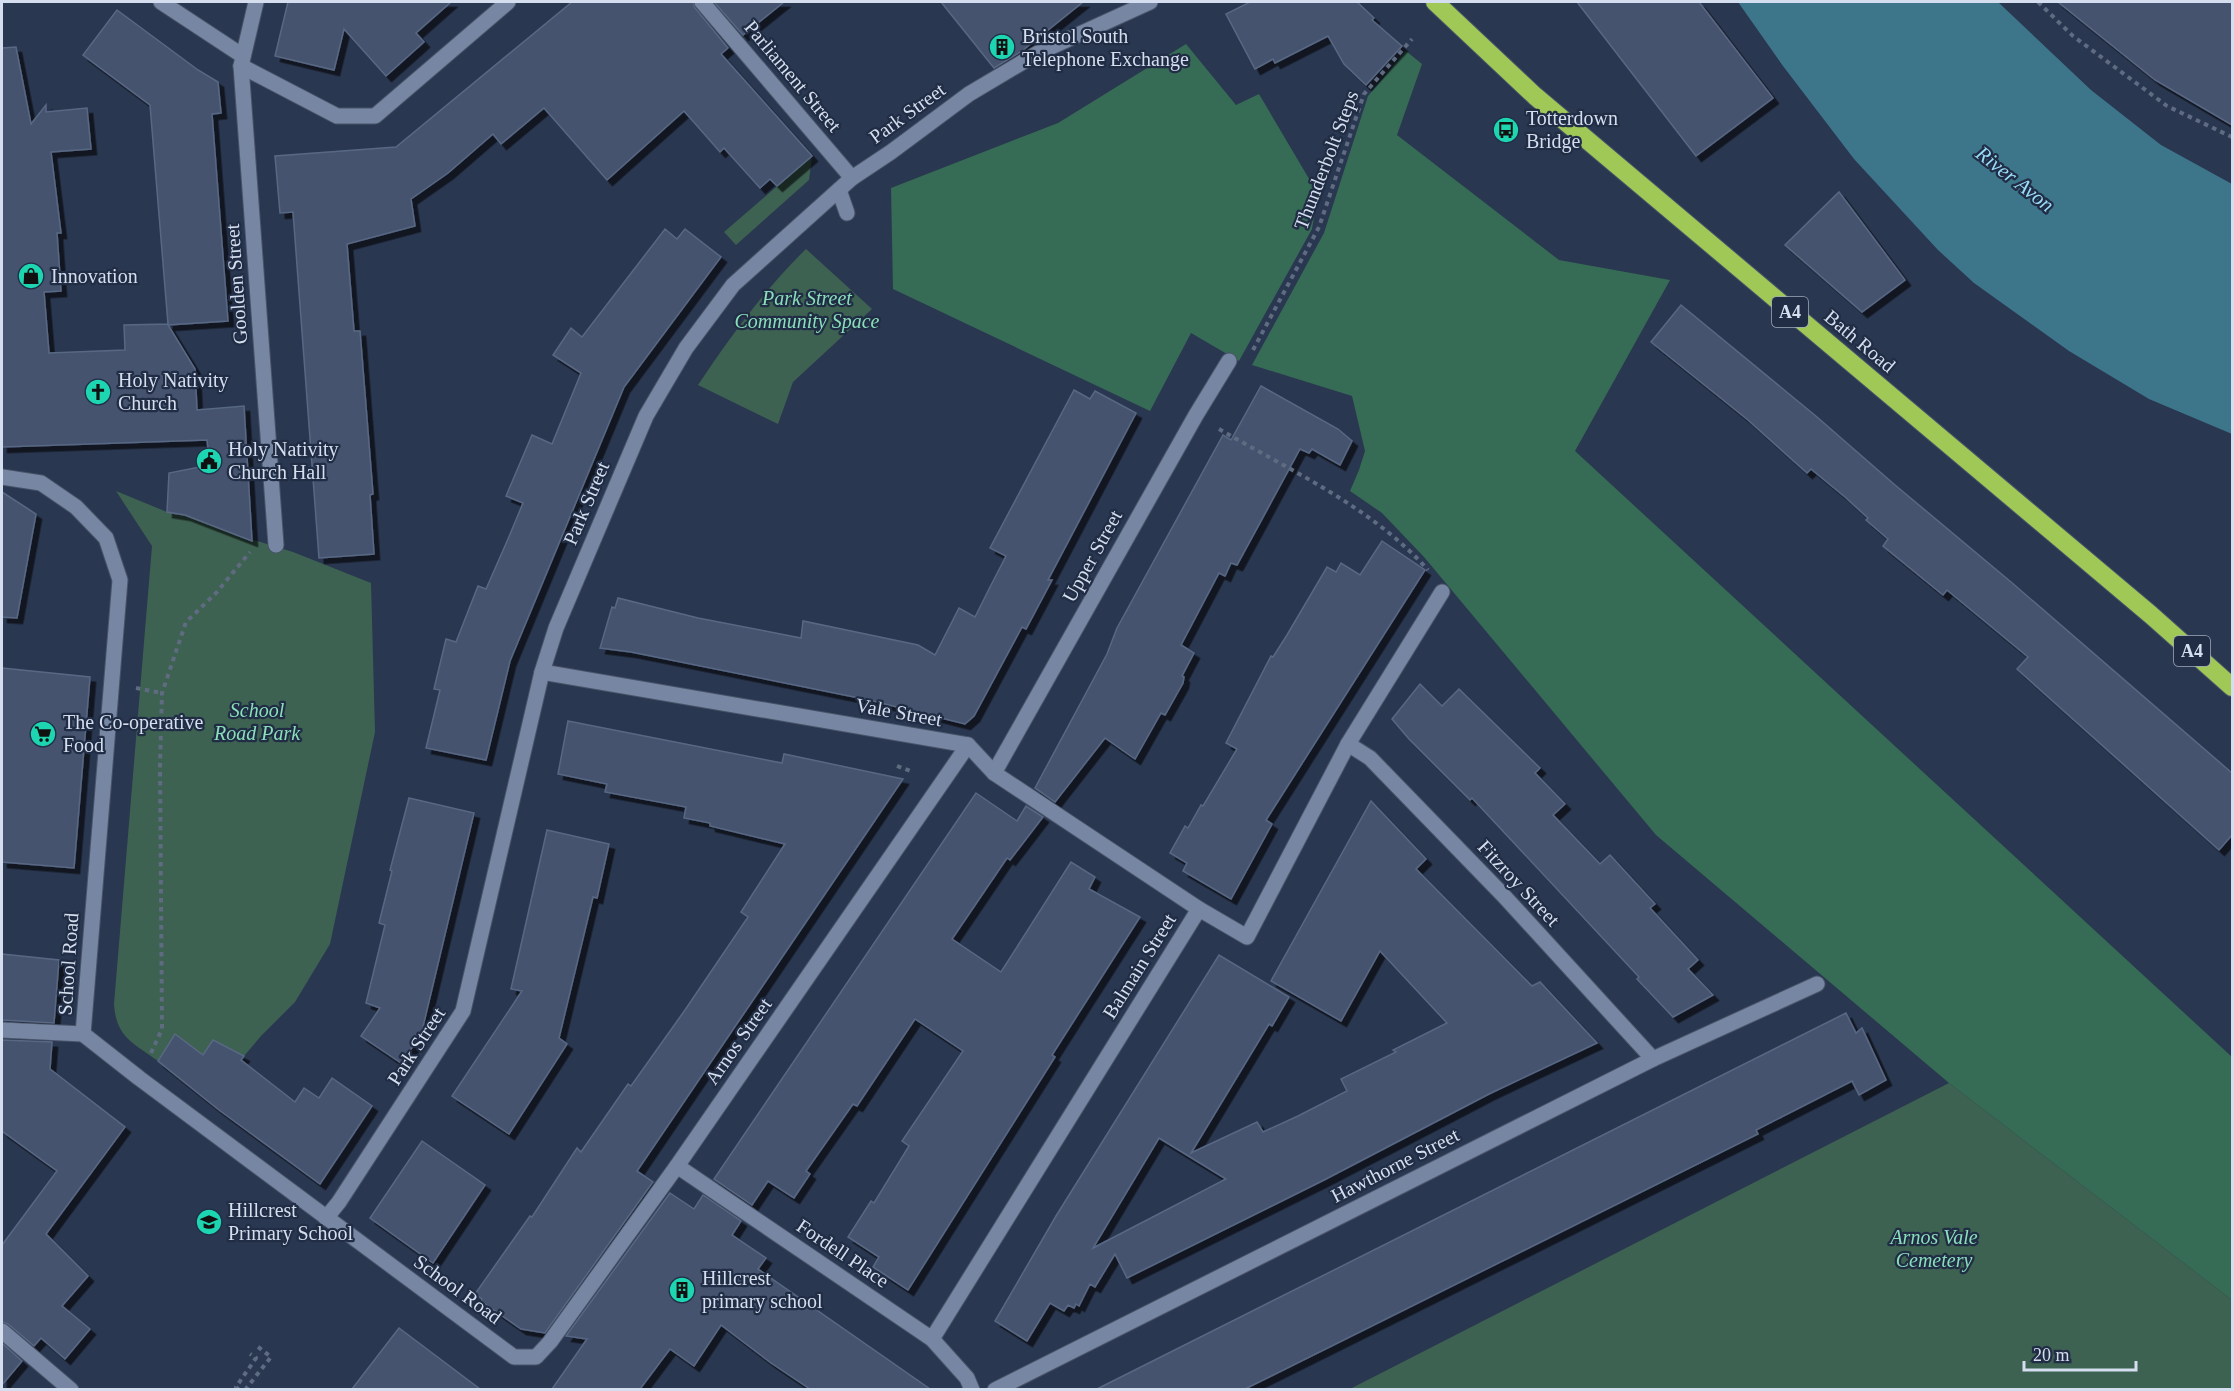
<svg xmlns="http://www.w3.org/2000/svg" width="2234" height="1391" viewBox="0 0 2234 1391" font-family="Georgia,serif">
<defs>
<filter id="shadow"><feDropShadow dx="5.5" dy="5.5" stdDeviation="0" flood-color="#0009"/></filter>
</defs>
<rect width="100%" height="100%" fill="#2a3750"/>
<g fill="#3d6252">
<path d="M812,156L809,180L736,245L724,232Z"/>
<path d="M806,249L872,309L793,382L778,424L698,385C731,336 764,290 806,249Z"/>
<path d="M116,491L167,512L185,515L244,537L293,552L371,583L375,732L330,944L295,1002L261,1036L244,1056L213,1041L203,1055L158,1061C133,1043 116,1037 114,1004L152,546Z"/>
<path d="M1949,1083L2232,1300V1389L1348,1390Z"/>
</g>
<g fill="#366b55">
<path d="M1186,44L1236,105L1259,94L1318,194L1312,229L1239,361L1191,333L1150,411L893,289L891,188L1058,123Z"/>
<path d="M1406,51L1422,64L1397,135L1559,260L1670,280L1575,451L2232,1057V1300L1949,1083L1656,835L1424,557L1382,513L1350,491L1359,470L1365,451L1352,396L1252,365L1324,233L1368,96Z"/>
</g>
<path fill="#3d758b" d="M1738,2H1998L2091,90L2161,145L2232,184V434L2149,399L2069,351L1974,283L1938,250L1854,159L1783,66Z"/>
<g fill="#45536e" stroke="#596884" stroke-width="1.5" fill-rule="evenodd" filter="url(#shadow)">
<path d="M288,2H451L416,33L424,42L386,76L344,29L334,70L275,56Z"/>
<path d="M572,2H693L695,8L728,48L721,54L812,156L777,186L770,179L760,188L724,148L720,152L684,111L607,180L544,108L501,144L493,134L448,173L411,199L415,226L347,244L354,331H360L373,494L370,495L374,554L319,558L293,212L280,213L275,156L396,147Z"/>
<path d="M714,2H784L743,35Z"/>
<path d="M941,2H1083L1022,51L994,68Z"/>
<path d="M1250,2H1357L1374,18L1372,20L1402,46L1366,85L1344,64L1328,36L1275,63L1273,59L1255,69L1226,14Z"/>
<path d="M1577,2H1699L1773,98L1696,156Z"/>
<path d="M2058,2H2232V125L2155,80Z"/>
<path d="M117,10L198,70L218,82L221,113L212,114L228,321L168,325L195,369L197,410L244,406L252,541L185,515L167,512L169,473L210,465L207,440L2,447V48L16,47L31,124L46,105V112L87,108L91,149L51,152L61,233H57L61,291L44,292L49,353L125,350L124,325L168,324L150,105L83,55Z"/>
<path d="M1839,192L1905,280L1862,312L1785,245Z"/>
<path d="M665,229L677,239L685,229L721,257L624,387L510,661L486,760L426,748L440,690L434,689L446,639L456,642L478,586L486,589L508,539L523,503L506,496L532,435L552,444L581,373L553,355L571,328L582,337Z"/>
<path d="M1681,305L1817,417L1895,485L2011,582L2232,773V835L2219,850L2017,669L2028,657L1947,590L1943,595L1883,546L1888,539L1866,520L1868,518L1845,497L1811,469L1807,473L1748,420L1651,342Z"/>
<path d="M1261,386L1338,429L1352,441L1340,465L1312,449L1309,453L1300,449L1237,565L1231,563L1225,576L1219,573L1181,645L1194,653L1182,676L1184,677L1183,683L1165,715L1161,713L1135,759L1105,738L1055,802L1035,788L1107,654L1117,628L1223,435L1231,440Z"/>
<path d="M1074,390L1090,399L1095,391L1136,413L1048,580H1052L1026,629L1022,627L974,716L965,724L869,700L631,652L600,648L612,607L615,608L618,598L698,618L801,638L803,621L918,645L935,655L959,608L975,617L989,589L1006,556L990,548Z"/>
<path d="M2,492L36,514L17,618L2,617Z"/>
<path d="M1382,541L1425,570L1266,820L1272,824L1231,899L1183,871L1187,863L1170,853L1185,826L1188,828L1201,805L1203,806L1237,749L1226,743L1271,656L1273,657L1287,635L1327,567L1336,572L1341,563L1360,575Z"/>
<path d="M2,668L90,677L74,868L2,862Z"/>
<path d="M1420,684L1442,706L1459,689L1540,768L1535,773L1565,804L1553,815L1600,864L1610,855L1655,904L1650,908L1698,960L1688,969L1713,995L1673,1017L1637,979L1639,977L1472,798L1470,800L1409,739L1392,719Z"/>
<path d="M568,721L782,763L784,754L903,779L637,1171L653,1182L545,1333L521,1329L481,1301L482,1299L475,1294L530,1216L532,1217L577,1148L581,1152L628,1084L631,1086L685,1010L748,917L741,912L785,844L710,826V823L684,818L686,807L605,792L607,784L558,774Z"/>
<path d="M976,793L1017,821L1026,806L1043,817L1010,860L1007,858L952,939L1001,972L1071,862L1095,877L1089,889L1140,917L1052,1055L1055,1057L908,1290L873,1267L879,1257L848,1237L871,1201L874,1203L909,1146L902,1141L963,1051L915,1019L857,1106L853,1104L806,1171L810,1174L794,1198L768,1181L752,1205L714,1179Z"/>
<path d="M409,798L474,813L421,1035L401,1063L361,1036L380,1008L366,1003L385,925L379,923L392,871L390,870Z"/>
<path d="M1371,801L1426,859L1416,869L1532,986L1540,982L1597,1043L1489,1094L1324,1180L1127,1278L1115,1254L1095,1287L1090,1284L1079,1306L1076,1304L1074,1308L1068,1305L1064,1311L1050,1303L1027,1341L995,1321L1056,1216L1219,955L1289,997L1272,1026L1269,1024L1191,1153L1257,1122L1263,1132L1298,1116L1347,1091L1341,1079L1396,1052L1393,1050L1447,1023L1380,951L1341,1021L1271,981ZM1159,1138L1226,1179L1093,1248Z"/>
<path d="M547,830L609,844L597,898L593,897L559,1038L567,1044L509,1134L452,1096L522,991L511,989Z"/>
<path d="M2,954L59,960L54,1023L2,1020Z"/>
<path d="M1846,1013L1856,1033L1862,1028L1886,1080L1859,1095L1852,1081L1756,1130L1758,1134L1245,1389H1097Z"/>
<path d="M175,1034L203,1055L213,1040L244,1056L241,1060L295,1102L304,1088L319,1098L332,1078L372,1106L320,1184L219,1110L158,1061Z"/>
<path d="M2,1040L52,1042L50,1069L125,1127L46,1234L88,1276L62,1306L90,1329L65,1359L41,1338L34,1346L8,1324L2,1322V1245L57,1171L2,1131Z"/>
<path d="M422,1141L485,1185L433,1263L370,1218Z"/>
<path d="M670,1193L694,1209L703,1195L741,1221L732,1235L766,1258L758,1269L930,1389H810L771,1363L721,1325L694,1366L670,1349L640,1389H552L587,1339L566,1336Z"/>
<path d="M399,1328L480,1389H352Z"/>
<path d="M2,1343L22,1361L2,1385Z"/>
</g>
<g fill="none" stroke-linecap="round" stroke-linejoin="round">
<g stroke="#495469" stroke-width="17">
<g id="minor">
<path d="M161,2L243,56"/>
<path d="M256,2L241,66L276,545"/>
<path d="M702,2L852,178"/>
<path d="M241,66L337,116H375L508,2"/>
<path d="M839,190L847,213"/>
<path d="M2,477L41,483L76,507L106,538L120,580L83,1034L139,1078L514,1357H536L550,1342L677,1166L968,745"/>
<path d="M542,672L968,745L994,773L1199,909"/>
<path d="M1348,744L1370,758L1503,895L1653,1059"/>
<path d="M994,773L1196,415L1229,361"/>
<path d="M2,1030L83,1034"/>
<path d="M677,1166L932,1339L967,1378L972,1390"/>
<path d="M326,1218L339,1202L463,1011L542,672L556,628L646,416L686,348L733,285L852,178L891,152L969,94L1038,53L1150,2"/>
<path d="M2,1331L71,1390"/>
<path d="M932,1339L1199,909L1247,937L1348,744L1442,592"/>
<path d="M995,1390L1653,1059L1817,984"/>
</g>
</g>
<g stroke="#495469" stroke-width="20">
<path id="highway" d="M1435,2L1535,96L2151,615L2232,687"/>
</g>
<g stroke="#5f6b81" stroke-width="4" stroke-dasharray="4.5 4.5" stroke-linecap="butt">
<path d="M2038,2L2073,36L2167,106L2232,137"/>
<path d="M1253,350L1319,227L1364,94L1412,39"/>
<path d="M1219,429C1291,471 1372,507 1428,570"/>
<path d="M136,688L162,693"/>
<path d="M897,766L913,772"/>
<path d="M151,1053L162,1029L160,765L162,693L186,622L216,593L250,552"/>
<path d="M239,1390L236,1387L256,1358L250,1354"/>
<path d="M245,1390L271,1357L257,1346"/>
</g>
<use href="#minor" stroke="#7787a3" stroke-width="15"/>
<use href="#highway" stroke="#9fc857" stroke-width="18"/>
</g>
<defs>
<g id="building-disc" transform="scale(1.35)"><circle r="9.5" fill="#1dd5b1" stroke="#202d45"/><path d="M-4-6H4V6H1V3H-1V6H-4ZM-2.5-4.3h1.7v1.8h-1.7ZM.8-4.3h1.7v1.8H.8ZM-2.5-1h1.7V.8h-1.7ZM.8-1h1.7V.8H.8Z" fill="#111"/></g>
<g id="bus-disc" transform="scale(1.35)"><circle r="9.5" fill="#1dd5b1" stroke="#202d45"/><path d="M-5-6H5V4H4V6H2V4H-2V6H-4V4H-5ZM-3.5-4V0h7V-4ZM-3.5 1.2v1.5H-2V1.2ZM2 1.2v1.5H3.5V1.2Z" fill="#111"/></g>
<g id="shop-disc" transform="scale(1.35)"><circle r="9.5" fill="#1dd5b1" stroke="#202d45"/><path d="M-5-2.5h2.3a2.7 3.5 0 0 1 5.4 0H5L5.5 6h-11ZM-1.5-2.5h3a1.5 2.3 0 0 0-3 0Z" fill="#111"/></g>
<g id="church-disc" transform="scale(1.35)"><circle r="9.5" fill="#1dd5b1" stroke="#202d45"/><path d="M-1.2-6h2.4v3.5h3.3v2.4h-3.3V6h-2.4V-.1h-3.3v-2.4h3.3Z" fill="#111"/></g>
<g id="civic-disc" transform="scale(1.35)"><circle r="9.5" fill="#1dd5b1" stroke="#202d45"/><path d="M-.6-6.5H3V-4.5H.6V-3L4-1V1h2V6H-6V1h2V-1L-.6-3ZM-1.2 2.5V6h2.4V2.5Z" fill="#111"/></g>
<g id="supermarket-disc" transform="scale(1.35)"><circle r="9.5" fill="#1dd5b1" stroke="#202d45"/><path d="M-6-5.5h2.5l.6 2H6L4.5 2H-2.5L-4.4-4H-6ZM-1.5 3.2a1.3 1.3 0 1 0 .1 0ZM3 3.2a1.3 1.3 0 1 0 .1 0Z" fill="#111"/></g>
<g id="school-disc" transform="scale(1.35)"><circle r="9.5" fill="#1dd5b1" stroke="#202d45"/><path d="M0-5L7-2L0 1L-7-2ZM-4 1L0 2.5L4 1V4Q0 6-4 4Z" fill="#111"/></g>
</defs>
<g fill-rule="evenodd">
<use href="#building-disc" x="1002" y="47"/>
<use href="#bus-disc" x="1506" y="130"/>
<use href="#shop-disc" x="31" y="276"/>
<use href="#church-disc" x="98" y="392"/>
<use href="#civic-disc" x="209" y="461"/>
<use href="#supermarket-disc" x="43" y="734"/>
<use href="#school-disc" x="209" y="1222"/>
<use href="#building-disc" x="682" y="1290"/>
</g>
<g text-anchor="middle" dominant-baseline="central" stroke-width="4.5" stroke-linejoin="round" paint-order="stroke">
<g fill="#202d45" stroke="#9fa9bb" stroke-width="1.5">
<rect x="1772" y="297" width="36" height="30" rx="4.5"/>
<rect x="2174" y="636" width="36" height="30" rx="4.5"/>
</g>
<g font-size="18" font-weight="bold" fill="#d5deee">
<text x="1790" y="312">A4</text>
<text x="2192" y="651">A4</text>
</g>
<g font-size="20" fill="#d5deee" stroke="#202d45" text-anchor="start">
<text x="1022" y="36">Bristol South<tspan x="1022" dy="23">Telephone Exchange</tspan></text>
<text x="1526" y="118">Totterdown<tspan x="1526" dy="23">Bridge</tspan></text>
<text x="51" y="276">Innovation</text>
<text x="118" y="380">Holy Nativity<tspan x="118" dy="23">Church</tspan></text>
<text x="228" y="449">Holy Nativity<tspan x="228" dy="23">Church Hall</tspan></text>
<text x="63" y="722">The Co-operative<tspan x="63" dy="23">Food</tspan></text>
<text x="228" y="1210">Hillcrest<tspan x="228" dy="23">Primary School</tspan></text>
<text x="702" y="1278">Hillcrest<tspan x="702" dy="23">primary school</tspan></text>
</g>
<g font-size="20" fill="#d5deee" stroke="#202d45">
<text transform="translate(793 76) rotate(50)">Parliament Street</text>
<text transform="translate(907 113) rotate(-36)">Park Street</text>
<text transform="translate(1326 160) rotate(-69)">Thunderbolt Steps</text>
<text transform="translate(236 284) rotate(-94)">Goolden Street</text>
<text transform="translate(1860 341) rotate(40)">Bath Road</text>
<text transform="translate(586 503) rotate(-67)">Park Street</text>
<text transform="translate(1092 556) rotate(-61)">Upper Street</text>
<text transform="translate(899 712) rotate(10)">Vale Street</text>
<text transform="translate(1519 883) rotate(47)">Fitzroy Street</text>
<text transform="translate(68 964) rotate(-86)">School Road</text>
<text transform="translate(1139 966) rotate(-58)">Balmain Street</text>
<text transform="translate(738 1041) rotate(-55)">Arnos Street</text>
<text transform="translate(416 1046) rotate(-57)">Park Street</text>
<text transform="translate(1395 1165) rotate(-27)">Hawthorne Street</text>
<text transform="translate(843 1253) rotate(34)">Fordell Place</text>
<text transform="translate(458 1289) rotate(36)">School Road</text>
</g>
<g font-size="20" font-style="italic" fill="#8adfba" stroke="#202d45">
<text x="807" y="298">Park Street<tspan x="807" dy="23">Community Space</tspan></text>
<text x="257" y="710">School<tspan x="257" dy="23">Road Park</tspan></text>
<text x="1934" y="1237">Arnos Vale<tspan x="1934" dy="23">Cemetery</tspan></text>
</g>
<g font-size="21" font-style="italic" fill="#99dcf9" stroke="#202d45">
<text transform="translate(2015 179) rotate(38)">River Avon</text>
</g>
</g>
<rect width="2234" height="1391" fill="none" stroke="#d5deee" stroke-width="6"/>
<path d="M2024 1361v9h112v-9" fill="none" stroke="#d5deee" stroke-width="3"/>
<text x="2033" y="1361" font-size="18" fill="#d5deee" stroke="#202d45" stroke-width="4.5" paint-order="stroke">20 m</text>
</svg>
